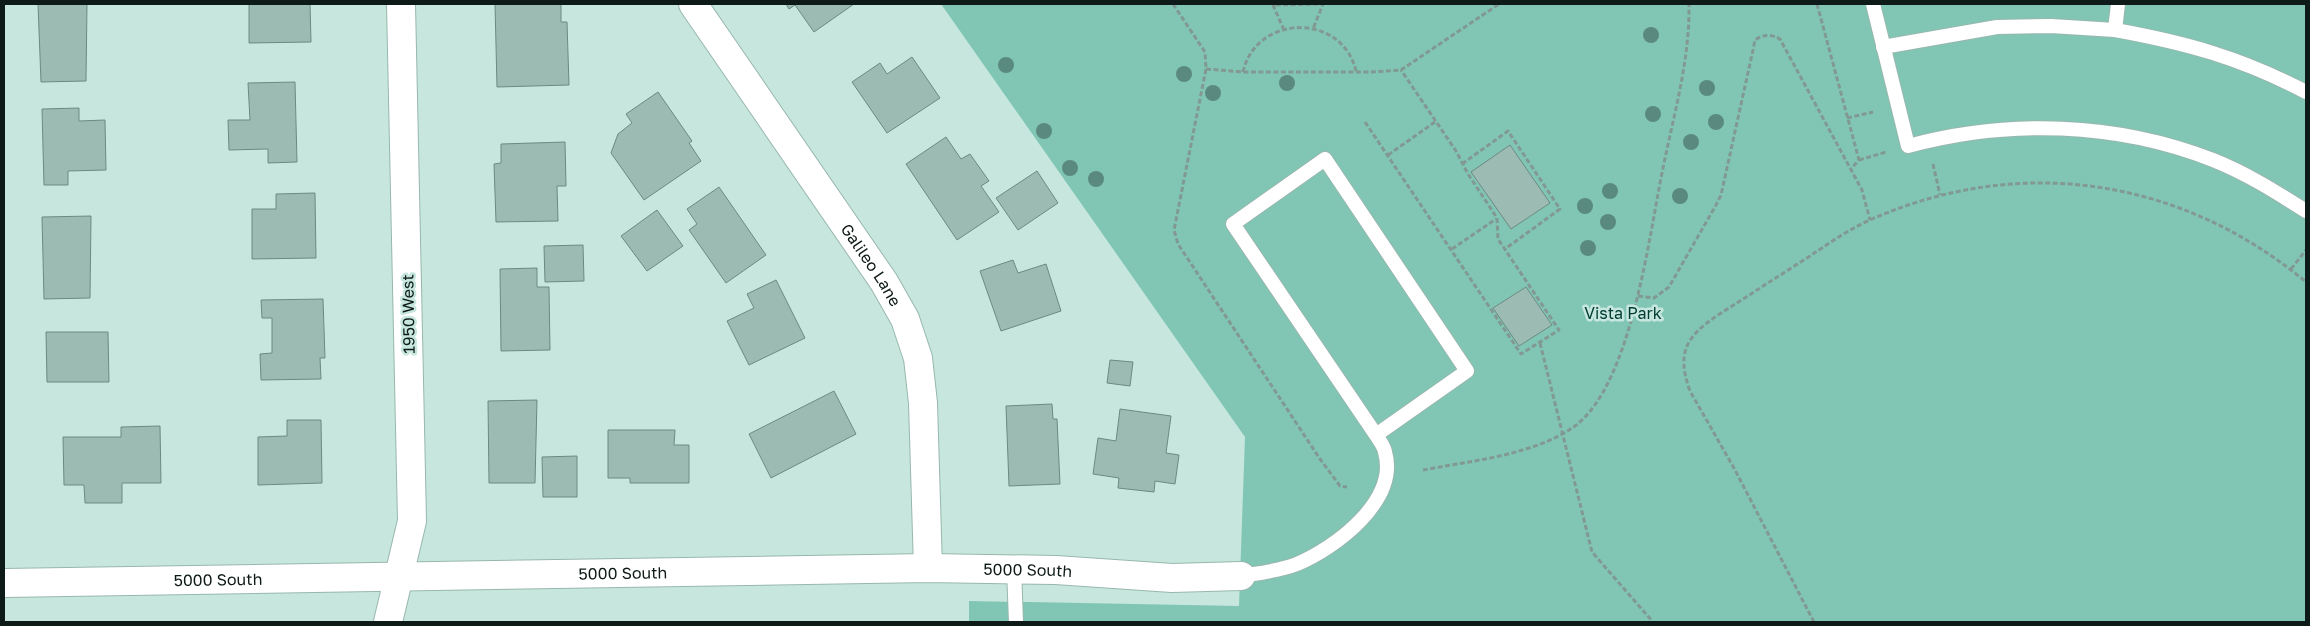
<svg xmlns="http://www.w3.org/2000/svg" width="2310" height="626" viewBox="0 0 2310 626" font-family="'Golos Text',sans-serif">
<rect width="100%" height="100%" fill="#c7e7de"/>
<path fill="#81c6b4" d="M941,4H2306V622H969V601L1239,606L1245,437Z"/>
<g fill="#9cbbb2" stroke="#6d8a82">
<path d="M38,4H87L86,81L41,82Z"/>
<path d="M249,4H310L311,42L249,43Z"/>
<path d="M495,4H561V22H567L569,85L497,87Z"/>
<path d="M786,4H854L814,32L795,5L789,9Z"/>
<path d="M912,57L940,98L887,133L852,82L880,63L887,74Z"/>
<path d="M295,82L297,162L268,163V149L229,150L228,120H250L248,83Z"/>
<path d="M658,92L692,141L689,143L701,161L644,200L611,153L618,134L632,123L626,114Z"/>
<path d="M79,108V121L105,120L106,170L68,171V185H44L42,109Z"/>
<path d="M946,137L961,159L970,154L989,181L981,186L999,212L957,240L906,164Z"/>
<path d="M565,142L566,186H557L558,221L496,222L494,164L501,163V144Z"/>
<path d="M1510,145L1550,203L1511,229L1471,172Z"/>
<path d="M1037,171L1058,203L1018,230L996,198Z"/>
<path d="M719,187L766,255L726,283L689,230L697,224L687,209Z"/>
<path d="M315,193L316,258L252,259V209H276V194Z"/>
<path d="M657,210L683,246L647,271L621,236Z"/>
<path d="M91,216L90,298L44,299L42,217Z"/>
<path d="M583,245L584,281L545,282L544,246Z"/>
<path d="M1013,260L1018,273L1046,264L1061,311L1001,331L980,271Z"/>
<path d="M537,268V287H549L550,350L501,351L500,269Z"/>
<path d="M776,280L805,338L749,365L727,321L754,308L747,294Z"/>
<path d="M1526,287L1552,325L1519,346L1493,308Z"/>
<path d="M323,299L325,358H320L321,379L261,380L260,354L272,353V318H262L261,300Z"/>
<path d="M46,332H108L109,382H47Z"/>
<path d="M1110,360L1133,362L1130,386L1107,383Z"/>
<path d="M834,391L856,434L771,478L749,434Z"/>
<path d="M537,400L535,483H489L488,401Z"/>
<path d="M1052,404L1053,419H1057L1060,484L1009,486L1006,406Z"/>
<path d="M1120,409L1171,416L1166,453L1179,455L1175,484L1155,481L1154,492L1118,488L1119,478L1093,474L1098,438L1116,441Z"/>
<path d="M287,420H321L322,483L258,485V437L287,436Z"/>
<path d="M160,426L161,483H122V503H85L84,485H64L63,437H121V427Z"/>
<path d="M608,430H675L674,445H689V483H630V478H608Z"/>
<path d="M577,456V497H543L542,457Z"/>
</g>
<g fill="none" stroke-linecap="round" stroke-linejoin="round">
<g stroke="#98b7ae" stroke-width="16">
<g id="lane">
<path d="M1873,4L1908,146C2008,119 2116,122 2213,160C2246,173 2276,192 2306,211"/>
<path d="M2118,4L2115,30C2187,43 2241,58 2306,92"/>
<path d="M1883,47L1997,27L2051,26L2115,30"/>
<path d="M1014,569L1016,622"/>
<path d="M1241,576C1259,573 1279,571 1297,564C1335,548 1399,501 1385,452C1384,446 1379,440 1376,435L1233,224L1325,159L1467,371L1376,435"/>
</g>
</g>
<g stroke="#98b7ae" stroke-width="30">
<g id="street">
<path id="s1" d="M693,4L884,282L905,319L918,358L923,403L928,568"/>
<path id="s2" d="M4,583L928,568L1056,570L1172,578L1241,576"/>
<path d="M388,622L412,521L401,4"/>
</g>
</g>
<g stroke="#819992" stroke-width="3" stroke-dasharray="5 2.5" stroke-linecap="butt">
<path d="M1173,4L1205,52L1206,69L1174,230L1178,244L1320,459L1340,486L1347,487"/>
<path d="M1817,4L1859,160L1851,169"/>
<path d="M1284,30L1273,5L1323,4L1313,29"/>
<path d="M1206,69L1243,72H1371L1401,70L1499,4"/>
<path d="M1243,72C1256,14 1342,12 1356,71"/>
<path d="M1847,118L1873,112"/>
<path d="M1365,122L1521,354L1559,330L1498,239L1497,218L1468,174L1456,151L1401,70"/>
<path d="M1388,155L1435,122"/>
<path d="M1859,160L1886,152"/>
<path d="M1462,164L1508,131L1560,209L1505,249"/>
<path d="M1933,164L1940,195"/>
<path d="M1452,249L1496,219"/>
<path d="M2291,269L2306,250"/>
<path d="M1638,296L1654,298L1669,287L1716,205L1721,195L1753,50L1755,40C1764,34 1771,34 1780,39L1862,190L1870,220"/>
<path d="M1540,343L1592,552L1653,622"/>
<path d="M1423,470C1470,461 1535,455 1575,426C1632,383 1649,235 1663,168C1674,114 1690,59 1689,4"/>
<path d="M1814,622L1735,470L1690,391C1676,352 1686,337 1718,315C1748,296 1777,277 1807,258C1828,244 1849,229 1872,219C2021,154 2181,178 2306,282"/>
</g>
<use href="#lane" stroke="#fff" stroke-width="14"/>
<use href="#street" stroke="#fff" stroke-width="28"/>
</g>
<g fill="#5a8a7f">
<circle cx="1651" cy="35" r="8"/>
<circle cx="1006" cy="65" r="8"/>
<circle cx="1184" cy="74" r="8"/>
<circle cx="1287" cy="83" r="8"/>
<circle cx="1707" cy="88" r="8"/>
<circle cx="1213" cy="93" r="8"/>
<circle cx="1653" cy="114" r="8"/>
<circle cx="1716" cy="122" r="8"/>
<circle cx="1044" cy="131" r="8"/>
<circle cx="1691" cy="142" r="8"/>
<circle cx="1070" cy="168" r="8"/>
<circle cx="1096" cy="179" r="8"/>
<circle cx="1610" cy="191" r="8"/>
<circle cx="1680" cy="196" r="8"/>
<circle cx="1585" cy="206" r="8"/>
<circle cx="1608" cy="222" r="8"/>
<circle cx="1588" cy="248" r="8"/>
</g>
<g text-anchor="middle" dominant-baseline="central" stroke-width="5" stroke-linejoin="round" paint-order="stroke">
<g font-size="16" fill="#0e1a17" stroke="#c7e7de">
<text stroke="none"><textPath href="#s1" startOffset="316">Galileo Lane</textPath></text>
<text transform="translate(408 314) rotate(-91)">1950 West</text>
<text stroke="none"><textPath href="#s2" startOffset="1024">5000 South</textPath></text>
<text stroke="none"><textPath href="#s2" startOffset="619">5000 South</textPath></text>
<text stroke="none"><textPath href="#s2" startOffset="214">5000 South</textPath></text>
</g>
<g font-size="16" fill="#013d32" stroke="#c7e7de">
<text x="1623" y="313">Vista Park</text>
</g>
</g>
<rect width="2310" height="626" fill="none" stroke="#0e1a17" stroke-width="10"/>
</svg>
